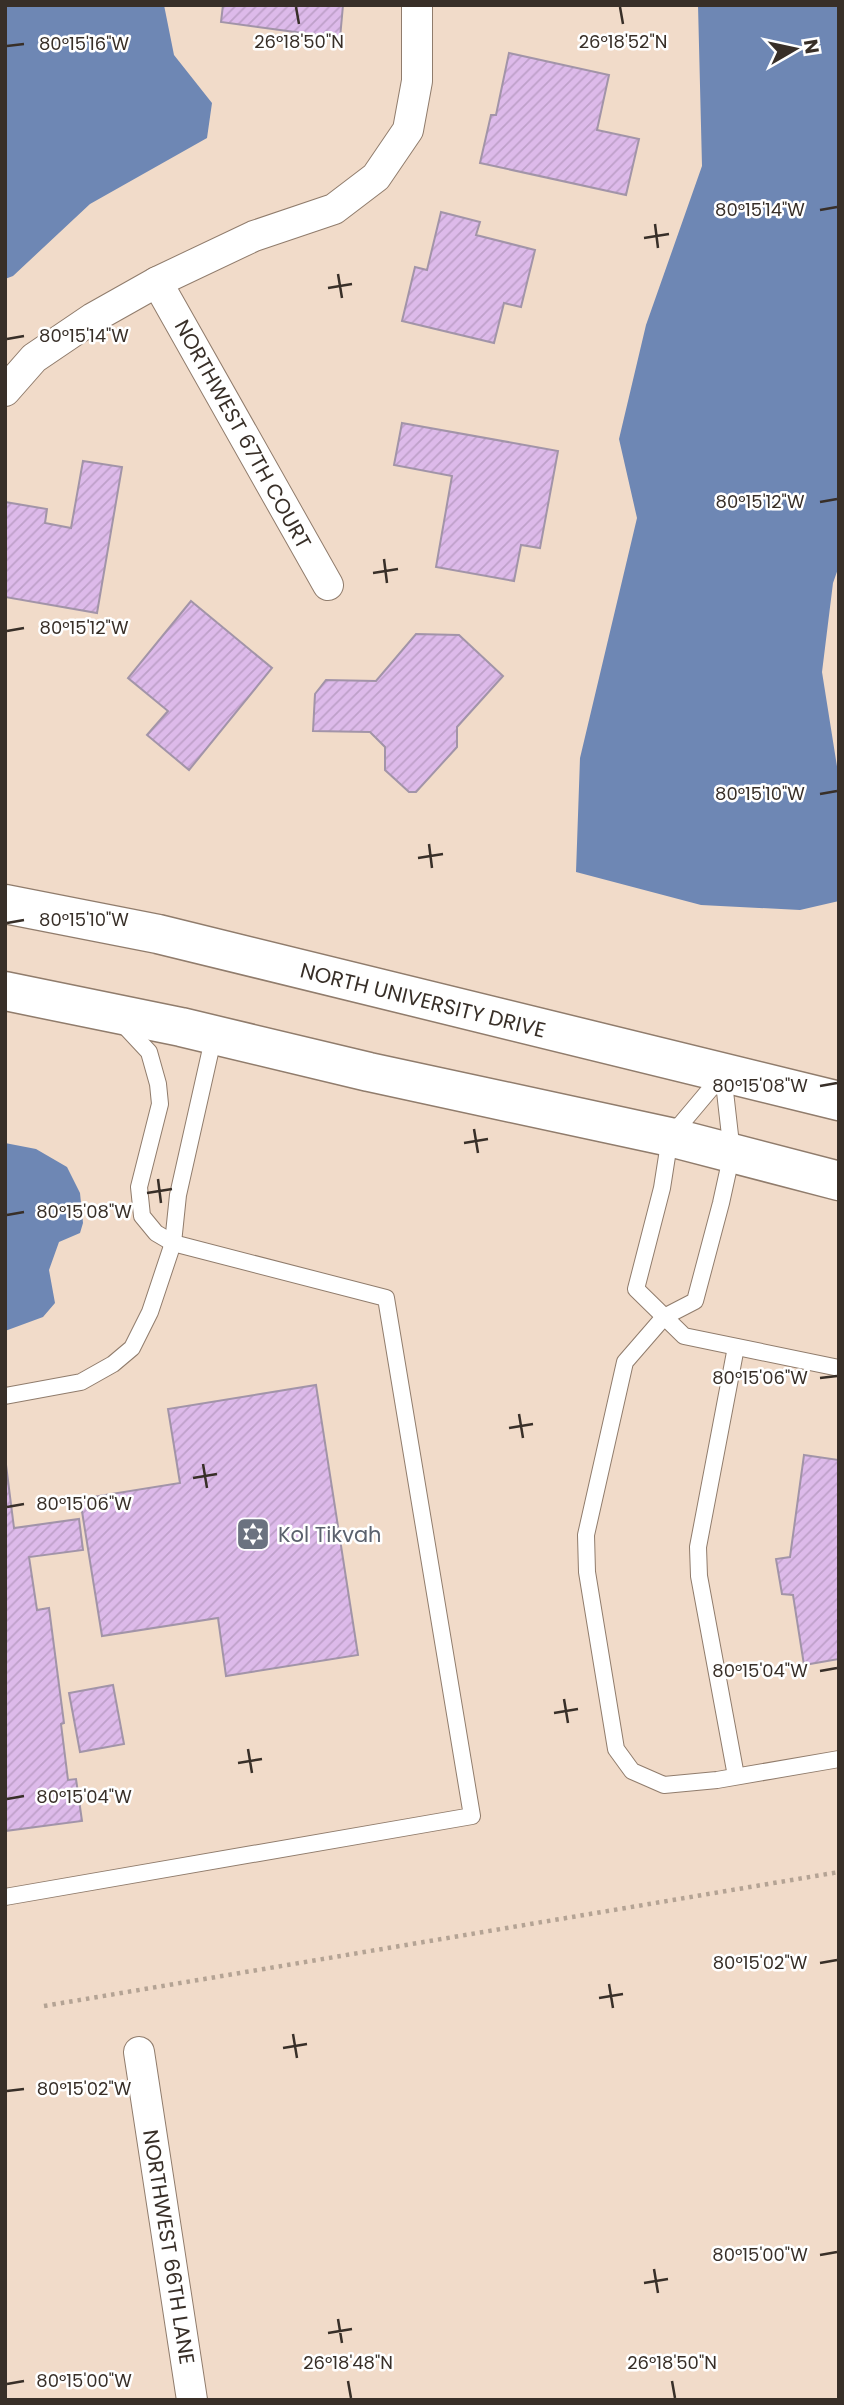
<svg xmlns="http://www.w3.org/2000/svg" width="844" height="2405" viewBox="0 0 844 2405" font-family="Poppins,sans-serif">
<defs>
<pattern id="building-hatch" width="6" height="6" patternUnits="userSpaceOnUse" patternTransform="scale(1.75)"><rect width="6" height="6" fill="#ddbaea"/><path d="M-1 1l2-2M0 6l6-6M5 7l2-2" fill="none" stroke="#bea0c9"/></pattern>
</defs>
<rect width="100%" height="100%" fill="#f1dbc9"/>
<g fill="#6e87b4">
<path d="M5,5H164L174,55L212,103L207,138L90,204L13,276L5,279Z"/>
<path d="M698,5H839V566L833,583L822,672L839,779V901L800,910L701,905L576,872L580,758L637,518L619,439L646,325L702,166Z"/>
<path d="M5,1143L36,1149L67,1167L80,1193L83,1223L80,1233L59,1242L49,1270L55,1303L43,1317L5,1331Z"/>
</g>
<g fill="url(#building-hatch)" stroke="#a294a8" stroke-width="2">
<path d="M223,5H343L340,38L221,22Z"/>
<path d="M509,53L609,75L597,130L639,139L626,195L480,163L491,115H496Z"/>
<path d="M441,212L480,222L476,235L535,250L521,307L504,303L494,343L402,321L415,267L427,270Z"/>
<path d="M402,423L558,451L540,548L521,545L514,581L436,567L452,476L394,465Z"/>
<path d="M83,461L122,467L97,613L5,597V502L47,509L45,523L71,528Z"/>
<path d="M191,601L272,668L189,770L147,735L168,711L128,678Z"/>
<path d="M416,634L459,635L503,676L457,727V747L416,792H409L385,770V747L370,732L313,731L315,694L326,680L376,681Z"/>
<path d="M316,1385L358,1655L226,1676L218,1618L102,1636L80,1499L180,1483L168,1409Z"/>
<path d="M804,1455L839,1460V1659L804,1665L793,1595L782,1594L776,1559L790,1557Z"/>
<path d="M5,1457L14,1528L79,1519L83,1550L29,1557L37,1610L49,1608L64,1723L61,1724L68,1780L76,1779L82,1821L5,1831Z"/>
<path d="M113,1685L124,1744L80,1752L69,1693Z"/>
</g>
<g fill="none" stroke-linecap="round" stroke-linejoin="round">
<g stroke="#907c6c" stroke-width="18">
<g id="lane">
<path d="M723,1074L732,1153L721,1203L695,1301L664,1317L625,1362L586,1535L587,1572L616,1749L632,1771L664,1785L717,1780L839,1759"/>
<path d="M723,1074L670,1137L662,1188L636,1289L684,1336L839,1368"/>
<path d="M5,1396L81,1382L113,1364L132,1348L150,1312L173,1243L178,1195L214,1035"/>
<path d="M736,1776L699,1576L698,1547L736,1347"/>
<path d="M5,1897L472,1816L386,1298L173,1243L156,1233L142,1216L139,1187L160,1104L158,1084L149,1052L121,1022"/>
</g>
</g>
<g stroke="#907c6c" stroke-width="32">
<g id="street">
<path d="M157,282L328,585"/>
<path d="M5,391L34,358L93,318L157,282L254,236L334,209L376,177L408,130L417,81V5"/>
<path d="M139,2052L192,2400"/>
</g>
</g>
<g stroke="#907c6c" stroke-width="41">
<g id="secondary">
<path d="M5,904L158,934L839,1101"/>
<path d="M5,991L181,1027L369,1072L670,1137L839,1181"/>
</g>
</g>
<path stroke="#b4a394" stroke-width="4.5" stroke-dasharray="3.5 5" stroke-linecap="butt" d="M44,2006L839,1872"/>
<use href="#lane" stroke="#fff" stroke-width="16"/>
<use href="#street" stroke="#fff" stroke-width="30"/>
<use href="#secondary" stroke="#fff" stroke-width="38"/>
</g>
<path fill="none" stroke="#382f28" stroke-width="2.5" d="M296,7L299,24M620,7L623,24M7,46L24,44M820,210L837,207M655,224L658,248M644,238L669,234M338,274L342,298M328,288L352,284M7,339L24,336M820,502L837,499M384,559L387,583M373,573L398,569M7,631L24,628M820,794L837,791M429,844L432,868M418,858L443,854M7,923L24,920M820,1086L837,1083M474,1129L478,1153M464,1143L488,1139M158,1179L161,1203M147,1193L172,1189M7,1215L24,1212M820,1378L837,1376M519,1414L523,1438M509,1428L533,1424M203,1464L207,1488M193,1478L217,1474M7,1507L24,1504M820,1671L837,1668M564,1699L568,1723M554,1713L578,1709M248,1749L252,1773M238,1763L262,1759M7,1799L24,1796M820,1963L837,1960M609,1984L613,2008M599,1998L623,1994M293,2034L297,2058M283,2048L307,2044M7,2091L24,2089M820,2255L837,2252M654,2269L658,2293M644,2283L668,2279M338,2319L342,2343M328,2333L352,2329M348,2381L351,2398M672,2381L675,2398M7,2384L24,2381"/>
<defs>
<g id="synagogue-square" transform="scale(1.75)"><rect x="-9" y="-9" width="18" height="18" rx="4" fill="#6b7280" stroke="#fff"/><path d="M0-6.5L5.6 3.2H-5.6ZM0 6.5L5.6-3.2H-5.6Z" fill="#fff"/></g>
</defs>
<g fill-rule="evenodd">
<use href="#synagogue-square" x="253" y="1534"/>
</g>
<g text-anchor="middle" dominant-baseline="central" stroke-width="5" stroke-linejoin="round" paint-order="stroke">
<g font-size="21" fill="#382f28" stroke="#fff">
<text transform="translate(243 434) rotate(61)">NORTHWEST 67TH COURT</text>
<text transform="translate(423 1000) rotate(14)">NORTH UNIVERSITY DRIVE</text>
<text transform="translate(169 2247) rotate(81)">NORTHWEST 66TH LANE</text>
</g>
<g font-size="21" fill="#5b616d" stroke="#fff" text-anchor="start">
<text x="278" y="1534">Kol Tikvah</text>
</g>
</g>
<g font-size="18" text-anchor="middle" fill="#382f28" stroke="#fff" stroke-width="5" stroke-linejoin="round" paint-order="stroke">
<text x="299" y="48">26°18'50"N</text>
<text x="623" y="48">26°18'52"N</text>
<text x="84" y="50">80°15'16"W</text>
<text x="760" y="216">80°15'14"W</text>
<text x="84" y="342">80°15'14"W</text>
<text x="760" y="508">80°15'12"W</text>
<text x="84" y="634">80°15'12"W</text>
<text x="760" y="800">80°15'10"W</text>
<text x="84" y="926">80°15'10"W</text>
<text x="760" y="1092">80°15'08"W</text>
<text x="84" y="1218">80°15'08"W</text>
<text x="760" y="1384">80°15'06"W</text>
<text x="84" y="1510">80°15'06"W</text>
<text x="760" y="1677">80°15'04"W</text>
<text x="84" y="1803">80°15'04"W</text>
<text x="760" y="1969">80°15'02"W</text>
<text x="84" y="2095">80°15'02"W</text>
<text x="760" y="2261">80°15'00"W</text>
<text x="348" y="2369">26°18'48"N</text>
<text x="672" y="2369">26°18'50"N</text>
<text x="84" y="2387">80°15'00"W</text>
</g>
<rect width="844" height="2405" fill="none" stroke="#382f28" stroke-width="14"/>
<g transform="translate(795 49) rotate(81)" stroke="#ffffff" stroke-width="5" paint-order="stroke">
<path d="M0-5L12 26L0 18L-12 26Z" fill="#382f28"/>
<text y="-10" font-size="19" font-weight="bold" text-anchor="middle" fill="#382f28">N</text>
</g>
</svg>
